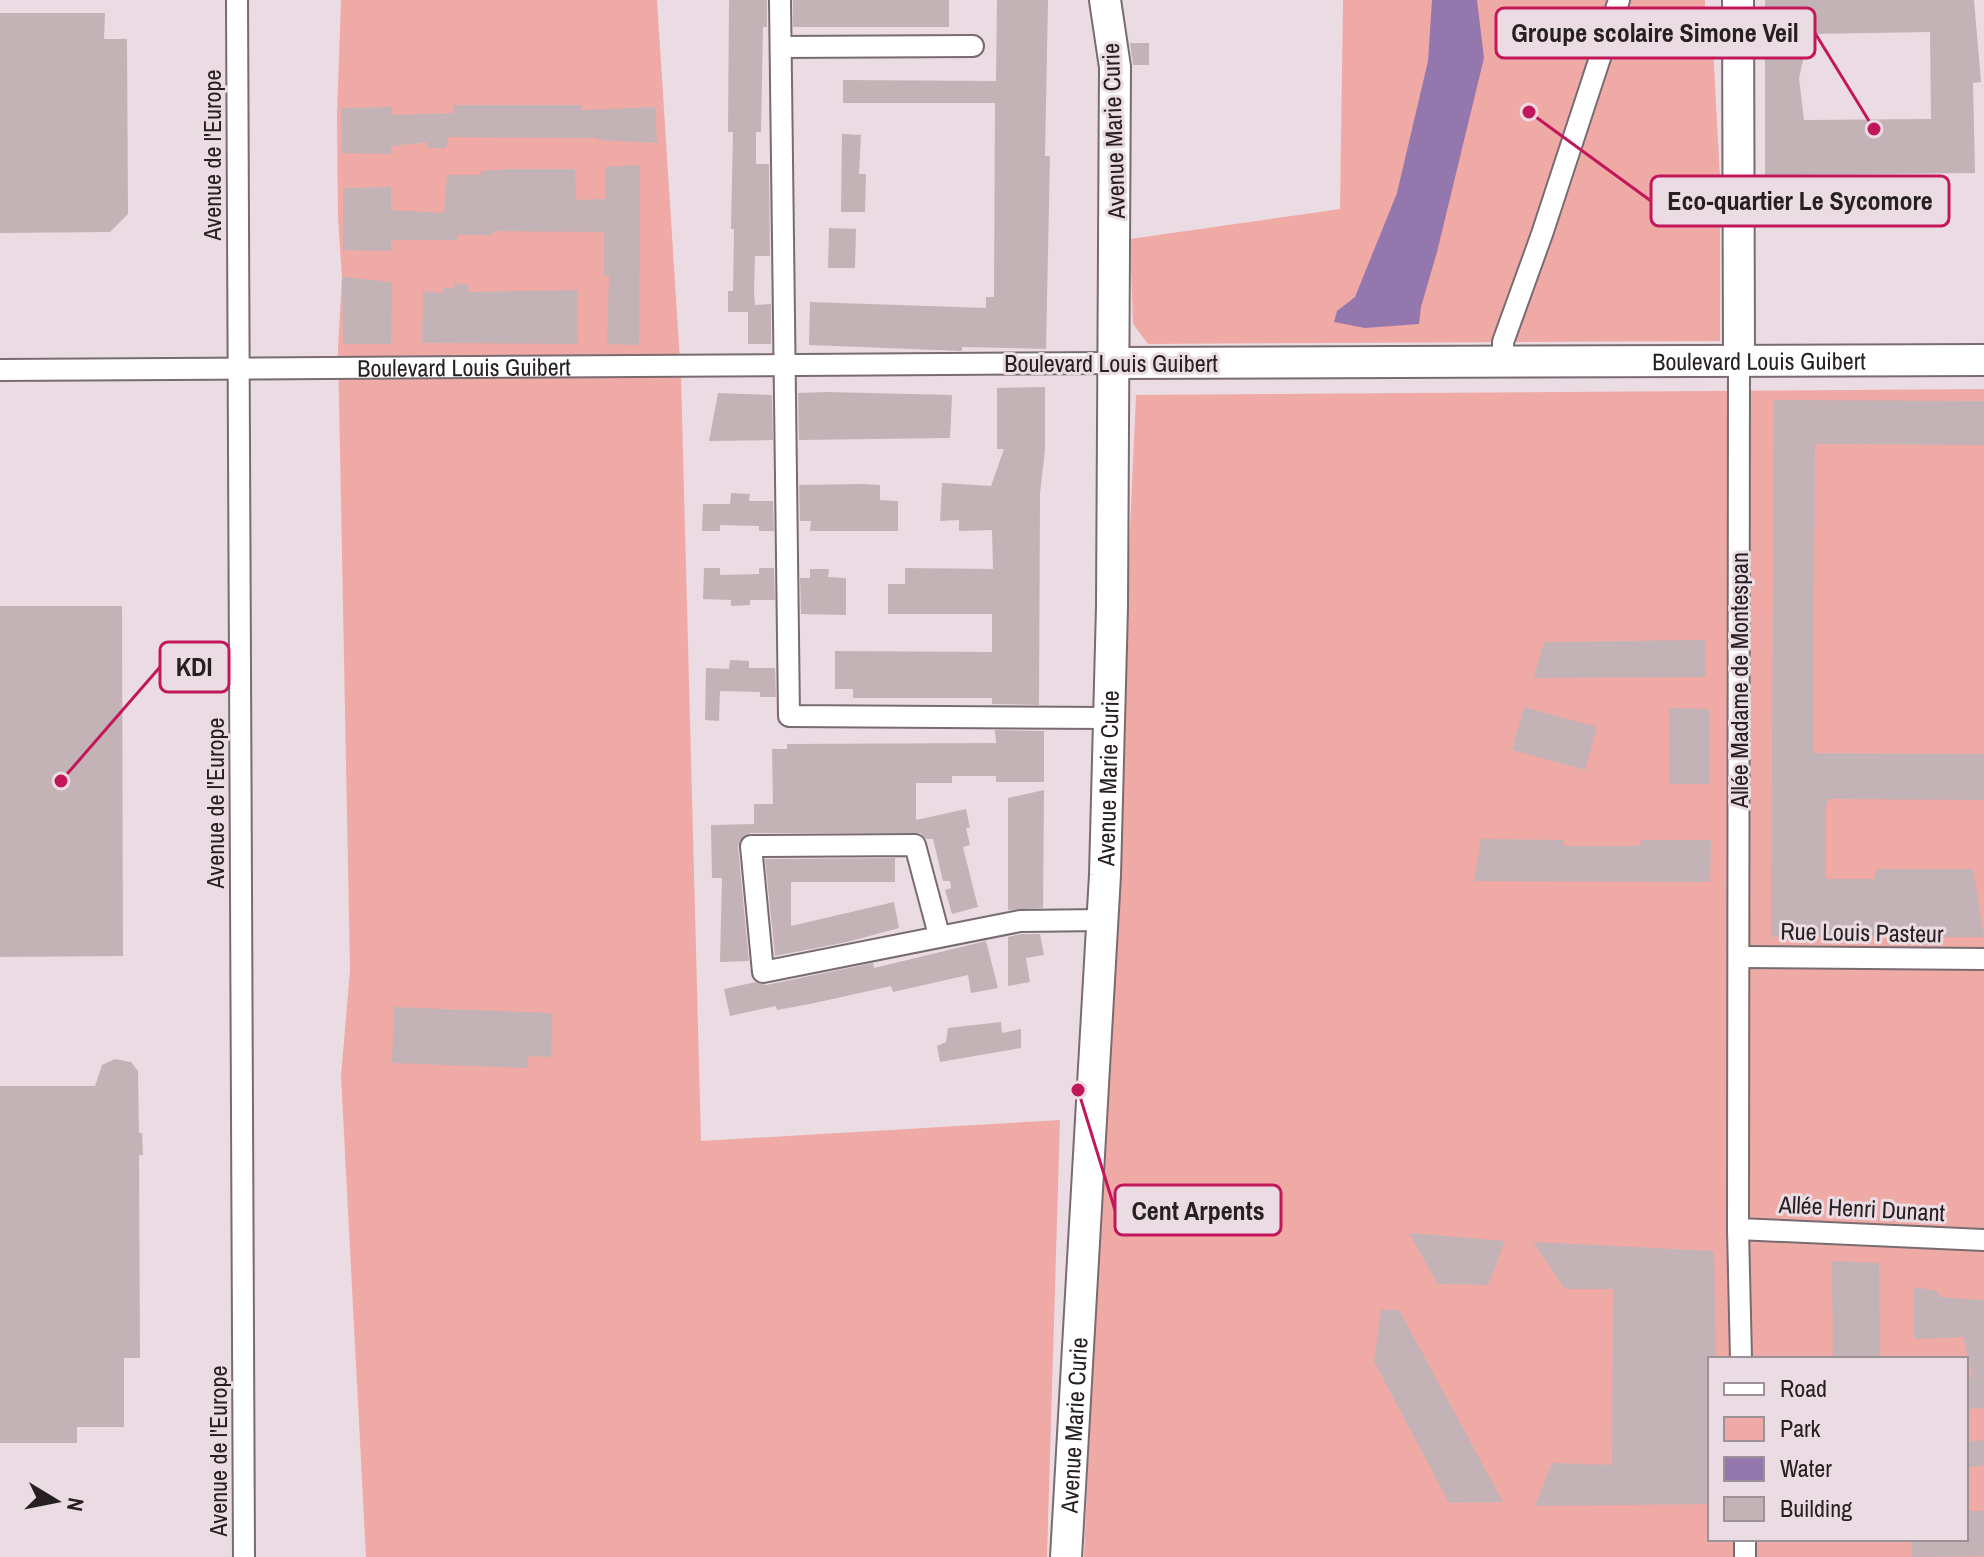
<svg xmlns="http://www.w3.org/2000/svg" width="1984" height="1557" viewBox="0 0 1984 1557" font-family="'Archivo Narrow',sans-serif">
<rect width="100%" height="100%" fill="#ebdce3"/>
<g fill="#f0aaa5" fill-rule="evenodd">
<path d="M341,0H657L681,376L701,1141L1060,1120L1047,1557H366L341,1076L350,970L338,348L342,277L338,218L337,114Z"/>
<path d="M1343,0H1705L1706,44L1713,46L1720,178V341L1148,344L1133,324L1130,239L1340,209Z"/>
<path d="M1984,389V1557H1084L1136,395ZM1710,1359H1966V1539H1710Z"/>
</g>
<path fill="#9477ad" d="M1432,0H1477L1484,58L1437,252L1421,307L1419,324L1365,328L1334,322L1337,311L1355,297L1397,193L1428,61Z"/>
<g fill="#c3b3b6" fill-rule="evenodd">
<path d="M729,0H767V27H763L761,132H756V164H769L770,256H755L754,291L755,305L771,304V344H748V312H728V291H733L734,229H731L733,132H728Z"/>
<rect x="793" y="0" width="156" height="27"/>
<path d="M997,0H1048L1045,156H1050L1046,349L962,347V351L809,345L810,302L986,308V297H994L995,103H843V80L996,81Z"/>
<path d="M1765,0H1974L1981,82L1973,83L1975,173L1765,175ZM1930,32L1931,119L1804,120L1799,78L1809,34Z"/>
<path d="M0,13H105L104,39H127L128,214L110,232L0,233Z"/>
<path d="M1130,43H1149V65H1133Z"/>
<path d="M453,105H582V110L655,107L657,143L597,140V138L448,137L446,148H427V142L391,146V154L342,153V108L392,107L391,115L453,113Z"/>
<path d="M842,134L861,135L859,174H866L865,212H841Z"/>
<path d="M640,165L639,345L607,344L609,275H604V232L493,231L492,235H458L457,240H391V251L343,250V188L391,187V210L444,213L447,175H481V171L507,169H575L576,200L605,199V167Z"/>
<path d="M829,228L856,229L855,268H828Z"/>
<path d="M342,277L392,282L391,344H343Z"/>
<path d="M455,283L469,285L468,292L577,290L578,344L422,343L423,291L443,293L444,287L454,289Z"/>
<path d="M1045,387V449L1040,494L1039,705L992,704V698H853V689H835V651L992,652V614H888V584H905V568L993,569L992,530L959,531V520L940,521L942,483L991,486L1004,449H997V388Z"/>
<path d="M826,392L952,395L950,438L799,440L798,393Z"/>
<path d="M718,393L772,395L773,440L709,441Z"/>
<path d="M1774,400L1984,401V445L1815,444L1813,753L1984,754V800L1828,799L1826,808V879H1875V869H1973L1984,937H1771Z"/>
<path d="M863,484L880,485V500L898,501V531H810L811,521H800L799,485Z"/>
<path d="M731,493L750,494L749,501H773L774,531H759V526L720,525V531H702L703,504H730Z"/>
<path d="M704,568H720V575L759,574V568H774L775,600H750V605L731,606V600L703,599Z"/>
<path d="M810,569H829L828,577L846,578V615L801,614L800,578H810Z"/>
<path d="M0,606H122L123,956L0,957Z"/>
<path d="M1705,640L1706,677L1534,678L1544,642Z"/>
<path d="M730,660L749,661V668H775L776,697H760V692L720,691L719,721L705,720L706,668L729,669Z"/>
<path d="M1524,707L1597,727L1585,770L1512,750Z"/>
<path d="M1669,708L1710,709V784H1669Z"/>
<path d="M995,730L1044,731V782H996V776H952V783H916V820L966,809L970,828H966L970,845L963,847L978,907L952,914L945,890L951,888L950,881H943L933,839H926L920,833H750L740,840L738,847L749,961L720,962L722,878H712L711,825L754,824V804H773L772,749H787V744L996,743Z"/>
<path d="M1044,790L1043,908L1008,910V798Z"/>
<path d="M1481,839L1564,840V846H1640L1641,840H1711L1710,882L1474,881Z"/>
<path d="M895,858V882H791V926L894,902L899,928L847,942L775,956L765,859Z"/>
<path d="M1021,934H1040L1044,955L1026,958L1030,982L1008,986V937Z"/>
<path d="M986,941L998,988L971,993L968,975L893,992L891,986L810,1004L777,1010L776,1006L730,1016L724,989L756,982L766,985L873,963L874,968Z"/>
<path d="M394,1007L552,1013L551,1057L528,1056V1068L392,1063Z"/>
<path d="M1001,1022L1002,1033L1021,1029V1048L940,1062L937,1046L946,1042L948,1028Z"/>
<path d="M115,1059L131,1062L138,1071L139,1133H142L143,1155H139L140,1358H124V1427H77V1443H0V1086H95L102,1065Z"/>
<path d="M1409,1233L1505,1241L1488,1285L1438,1284Z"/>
<path d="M1533,1242L1714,1251L1716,1359H1710V1504L1535,1506L1552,1463L1612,1465L1613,1289H1565Z"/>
<path d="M1832,1261L1879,1263L1880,1359H1833Z"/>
<path d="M1913,1287L1938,1291L1939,1297L1984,1300V1408L1966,1409V1377H1973L1963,1337L1914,1339Z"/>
<path d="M1381,1310H1399L1503,1502L1449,1503L1374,1361Z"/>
<path d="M1984,1440V1465L1966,1468V1442Z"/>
<path d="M1966,1511H1984V1556L1912,1557L1911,1539H1966Z"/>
</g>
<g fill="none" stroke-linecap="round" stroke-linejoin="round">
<g stroke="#786b71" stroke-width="24">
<g id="street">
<path d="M237,0L244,1557"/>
<path d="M780,1L789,716L1109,718"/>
<path d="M781,47L973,46"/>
<path d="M1739,360L1738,1229L1741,1359"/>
<path d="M1503,361V342L1542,234L1619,0"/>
<path id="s1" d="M0,370L1115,363"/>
<path d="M939,935L915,845L751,846L763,972L1020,921L1102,920"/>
<path d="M1739,957L1984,959"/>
<path d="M1738,1229L1984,1240"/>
<path d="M1745,1539V1557"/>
</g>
</g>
<g stroke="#786b71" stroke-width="34">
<g id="secondary">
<path d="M1738,0L1739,360"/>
<path id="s2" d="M1115,363L1984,360"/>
<path id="s3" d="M1066,1557L1105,875L1112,607L1115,67L1105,0"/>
</g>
</g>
<use href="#street" stroke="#fff" stroke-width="20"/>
<use href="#secondary" stroke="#fff" stroke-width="30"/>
</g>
<g text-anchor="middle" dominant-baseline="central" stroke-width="6" stroke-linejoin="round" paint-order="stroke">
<g font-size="24" fill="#262023" stroke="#ebdce3">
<text transform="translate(1113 131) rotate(-92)">Avenue Marie Curie</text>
<text transform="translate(212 155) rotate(-90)">Avenue de l'Europe</text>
<text stroke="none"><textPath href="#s2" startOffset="644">Boulevard Louis Guibert</textPath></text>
<text x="1111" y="363">Boulevard Louis Guibert</text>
<text stroke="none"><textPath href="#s1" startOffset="464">Boulevard Louis Guibert</textPath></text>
<text transform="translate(1739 680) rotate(-90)">Allée Madame de Montespan</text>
<text stroke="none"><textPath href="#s3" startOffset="780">Avenue Marie Curie</textPath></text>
<text transform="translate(215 803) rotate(-90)">Avenue de l'Europe</text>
<text transform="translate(1862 932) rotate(1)">Rue Louis Pasteur</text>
<text transform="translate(1862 1208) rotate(3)">Allée Henri Dunant</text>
<text stroke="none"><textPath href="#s3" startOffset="132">Avenue Marie Curie</textPath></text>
<text transform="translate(218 1451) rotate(-90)">Avenue de l'Europe</text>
</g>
</g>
<path fill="none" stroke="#c2185b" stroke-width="3" d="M1874 129L1815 33M1529 112L1651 201M61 781L160 667M1078 1090L1115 1210"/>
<g fill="#c2185b" stroke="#ebdce3" stroke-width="3">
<circle cx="1874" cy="129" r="8"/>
<circle cx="1529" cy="112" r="8"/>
<circle cx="61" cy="781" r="8"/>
<circle cx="1078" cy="1090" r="8"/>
</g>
<g fill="#ebdce3" stroke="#c2185b" stroke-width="3">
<rect x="1496" y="8" width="319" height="50" rx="8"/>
<rect x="1651" y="176" width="298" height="50" rx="8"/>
<rect x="160" y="642" width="69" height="50" rx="8"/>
<rect x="1115" y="1185" width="166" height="50" rx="8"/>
</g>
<g font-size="26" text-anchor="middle" font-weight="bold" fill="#262023">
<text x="1655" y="42">Groupe scolaire Simone Veil</text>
<text x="1800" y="210">Eco-quartier Le Sycomore</text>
<text x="194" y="676">KDI</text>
<text x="1198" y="1220">Cent Arpents</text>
</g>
<rect x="1708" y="1357" width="260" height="184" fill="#ebdce3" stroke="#9c9196" stroke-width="2"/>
<rect x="1724" y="1383" width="40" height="12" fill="#ffffff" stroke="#9c9196" stroke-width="2"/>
<text x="1780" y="1397" font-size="24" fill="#262023">Road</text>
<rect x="1724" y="1417" width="40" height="24" fill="#f0aaa5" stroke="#9c9196" stroke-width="2"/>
<text x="1780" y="1437" font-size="24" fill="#262023">Park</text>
<rect x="1724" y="1457" width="40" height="24" fill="#9477ad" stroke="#9c9196" stroke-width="2"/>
<text x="1780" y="1477" font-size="24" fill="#262023">Water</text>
<rect x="1724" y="1497" width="40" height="24" fill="#c3b3b6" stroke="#9c9196" stroke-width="2"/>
<text x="1780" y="1517" font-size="24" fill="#262023">Building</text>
<g transform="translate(56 1501) rotate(100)" stroke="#ebdce3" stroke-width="6" paint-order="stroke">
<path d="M0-6L14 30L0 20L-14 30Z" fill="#262023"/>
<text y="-12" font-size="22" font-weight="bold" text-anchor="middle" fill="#262023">N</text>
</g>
</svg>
